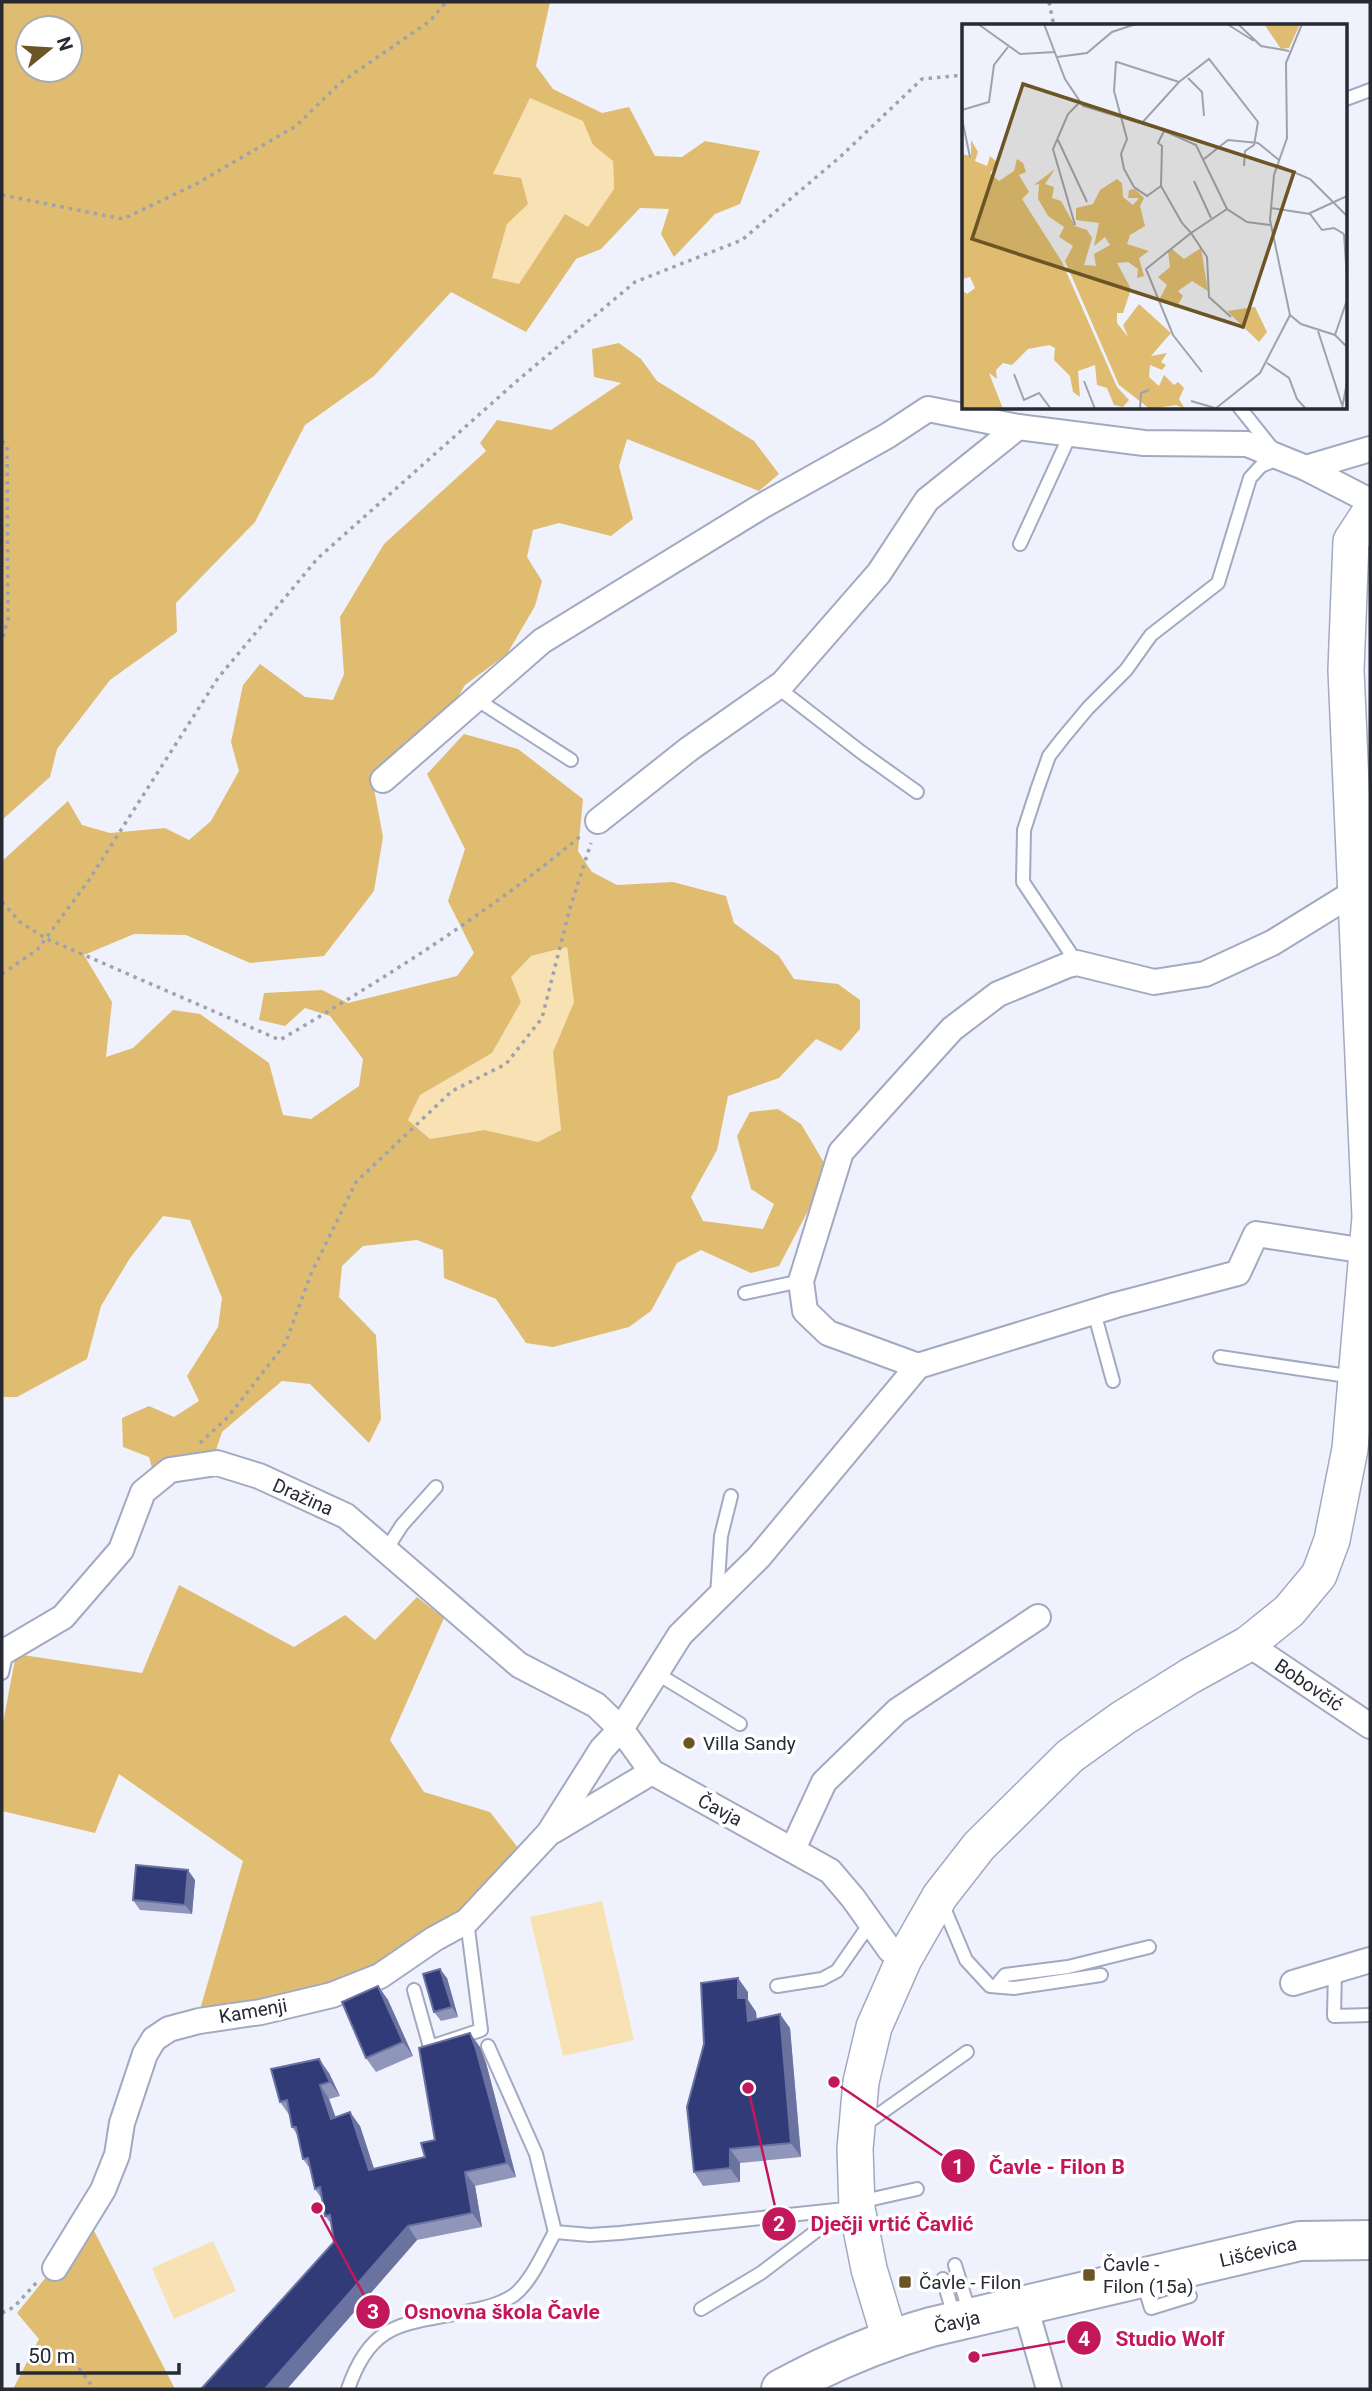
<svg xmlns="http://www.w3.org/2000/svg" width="1372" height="2391" viewBox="0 0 1372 2391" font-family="Roboto,sans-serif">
<rect width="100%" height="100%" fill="#eff2fd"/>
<g fill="#f8e1b3">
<path d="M530,98L583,120L593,145L613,161L614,189L588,228L565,214L520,284L492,279L507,224L493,174Z"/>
<path d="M567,947L574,1002L553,1052L561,1130L538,1142L484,1130L430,1139L408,1120L420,1095L492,1053L521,1002L511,977L531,956Z"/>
<path d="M602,1901L634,2040L563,2056L530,1917Z"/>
<path d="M213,2241L236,2291L174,2319L152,2268Z"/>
</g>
<g fill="#e0bc70" fill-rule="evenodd">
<path d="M2,2H550L536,66L553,89L602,113L629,107L655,156L682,157L705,141L760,151L740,204L715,214L674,257L661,234L669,209L640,208L601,249L576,259L526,332L451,292L374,376L305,425L255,522L176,603L177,632L110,680L57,749L50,777L2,820ZM28,28H70V70H28ZM530,98L583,121L593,145L613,161L614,189L588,227L565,214L519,284L492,278L507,224L528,204L521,178L493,174Z"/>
<path d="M619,343L641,359L657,381L754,441L779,474L759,491L627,439L619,466L633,519L611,536L559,523L533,530L527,557L542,581L535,606L507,654L465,685L421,759L373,783L383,837L374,891L324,956L250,963L186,935L134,934L84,955L112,1002L106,1057L133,1048L173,1010L200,1014L269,1063L283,1115L311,1119L359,1086L363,1059L330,1016L305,1008L285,1026L259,1020L264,993L322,990L348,1003L457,976L474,953L448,901L465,849L427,774L464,734L518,749L583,799L578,851L592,872L617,885L673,882L726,896L734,923L779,956L794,979L838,984L860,1000V1029L841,1051L816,1039L779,1078L728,1096L717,1150L691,1197L703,1221L763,1229L774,1204L751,1189L737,1136L750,1112L778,1109L801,1124L829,1171L779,1266L751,1273L701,1250L677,1263L651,1311L629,1327L553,1347L526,1343L496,1299L444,1278L443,1250L417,1240L363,1246L342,1266L339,1297L376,1335L381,1419L369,1443L310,1384L282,1381L222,1432L213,1459L187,1456L152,1468L149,1457L123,1447L122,1418L149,1406L174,1417L199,1401L187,1376L218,1327L222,1298L190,1220L163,1216L130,1258L101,1306L87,1359L17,1397H2V861L68,801L82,825L110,833L165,828L189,840L211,821L239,771L231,742L243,685L260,664L305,697L333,700L344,674L340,617L384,544L486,451L480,443L497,420L551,430L621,383L594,377L592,349ZM567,947L574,1002L553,1052L561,1130L538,1142L484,1130L430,1139L408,1120L420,1095L492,1053L521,1002L511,977L531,956Z"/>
<path d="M179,1585L294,1647L345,1615L375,1640L417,1597L444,1618L390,1740L424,1792L490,1812L522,1853L458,1916L369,1974L199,2013L243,1861L119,1774L95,1833L2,1811V1728L16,1654L142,1673Z"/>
<path d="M90,2223L175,2389H13L39,2339L17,2313Z"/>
</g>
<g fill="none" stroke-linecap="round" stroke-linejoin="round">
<g stroke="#a2a9c1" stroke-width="16">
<g id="lane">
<path d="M1346,99L1370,90"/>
<path d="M1020,544L1071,433"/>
<path d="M777,687L861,752L917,792"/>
<path d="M476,699L571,760"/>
<path d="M1077,963L1023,882L1024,830L1037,790L1049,756L1063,738L1088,708L1126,670L1151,635L1218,583L1250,478L1261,466L1280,458L1240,408"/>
<path d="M745,1293L801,1281"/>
<path d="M1094,1312L1113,1381"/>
<path d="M1220,1357L1354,1377"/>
<path d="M386,1550L402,1525L436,1487"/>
<path d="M717,1596L721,1536L731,1496"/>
<path d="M2,1673L7,1651"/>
<path d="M656,1673L740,1724"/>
<path d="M942,1903L966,1960L990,1986L1014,1988L1101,1975"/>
<path d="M1335,1970L1334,2016L1370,2015"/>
<path d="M777,1986L822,1979L837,1971L871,1922"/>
<path d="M996,1986L1005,1975L1068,1967L1149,1947"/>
<path d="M414,1990L430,2047L481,2030L467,1921"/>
<path d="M488,2046L536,2154L555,2232L590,2235L620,2233L855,2208"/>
<path d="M864,2125L967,2052"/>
<path d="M859,2202L917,2189"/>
<path d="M955,2265L970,2314"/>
<path d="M943,2279L955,2319"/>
<path d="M1143,2282L1151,2308L1190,2296"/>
<path d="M701,2309L761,2273L844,2210"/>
<path d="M348,2389C372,2319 405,2325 469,2311C485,2308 501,2304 514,2295C532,2281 544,2251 555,2232"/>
</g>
</g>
<g stroke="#a2a9c1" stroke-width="28">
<g id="street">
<path d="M1306,468L1370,449"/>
<path d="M383,780L542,641L762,506L887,436L928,409L1018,427L1144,443L1247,444L1306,468L1370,501"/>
<path d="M598,821L689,749L783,683L879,573L927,500L1018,427"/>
<path d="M918,1366L828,1333L805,1311L801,1281L841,1152L952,1029L998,994L1068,965L1077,963L1154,982L1205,974L1272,943L1366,885"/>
<path d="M1248,1644L1370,1726"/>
<path d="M2,1653L63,1617L121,1550L143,1492L170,1470L217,1463L259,1476L346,1516L519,1665L596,1705L621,1729L602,1749L549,1833L467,1921L434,1939L380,1976L332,1995L261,2012L199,2021L169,2029L154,2039L145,2054L122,2123L117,2155L103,2190L55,2268"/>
<path d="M553,1831L652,1772"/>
<path d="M793,1849L824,1782L897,1711L1038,1617"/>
<path d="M904,1959L890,1950L853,1898L830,1871L652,1772L621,1729L680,1635L759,1557L918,1366L1116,1305L1238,1273L1256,1234L1366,1251"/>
<path d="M1293,1983L1370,1960"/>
<path d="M1025,2306L1049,2389"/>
</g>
</g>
<g stroke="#a2a9c1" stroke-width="38">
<path id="secondary" d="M890,2339L869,2269L857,2208L855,2149L861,2082L874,2027L904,1959L940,1896L979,1846L1070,1756L1123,1718L1190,1676L1248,1644L1289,1611L1319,1575L1332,1540L1350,1449L1370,1217L1346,670L1351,541L1370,512"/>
</g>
<g stroke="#a2a9c1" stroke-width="42">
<path id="primary" d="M781,2389C829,2363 878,2342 931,2327L1300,2241L1370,2240"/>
</g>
<g stroke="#9fa2ac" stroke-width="3.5" stroke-dasharray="3.5 5" stroke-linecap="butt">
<path d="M1049,2L1054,26"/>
<path d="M2,195L123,219L196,184L296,126L340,83L430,21L446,2"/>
<path d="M2,441L7,445L8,619L2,641"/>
<path d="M2,902L20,922L45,938L280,1040C385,978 489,913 583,834"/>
<path d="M2,974L38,949L89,880L218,678L318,558L518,380L635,282L742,240L840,157L922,79L964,75"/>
<path d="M200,1443L228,1417L285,1344L311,1274L356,1182L452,1091L506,1064L542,1018L570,908L591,843"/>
<path d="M2,2313L14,2307L38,2281"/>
<path d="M74,2361L94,2389"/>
</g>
<use href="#lane" stroke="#fff" stroke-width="12"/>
<use href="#street" stroke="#fff" stroke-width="24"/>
<use href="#secondary" stroke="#fff" stroke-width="35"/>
<use href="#primary" stroke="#fff" stroke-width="38"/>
</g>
<g fill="#9096ba">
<path d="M195,1880L192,1914L140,1910L133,1900Z"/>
<path d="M447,1978L458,2017L441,2021L434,2012Z"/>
<path d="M378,1986L388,2000L413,2056L376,2072L366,2058Z"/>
<path d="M748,1992V2000L756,2012L757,2019L790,2028L801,2157L740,2163V2182L703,2186L694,2172Z"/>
<path d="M480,2047L486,2063L516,2177L475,2186L482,2227L417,2240L287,2389H203L334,2242L332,2225L325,2216L322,2199L315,2189L311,2170L303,2159L298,2136L292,2127L290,2116L280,2102L329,2073L340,2096L329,2099L336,2118L360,2126L374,2169L425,2157L435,2140Z"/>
</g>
<g fill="#6a72a0">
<path d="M188,1870L195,1880L192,1914L185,1905Z"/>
<path d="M440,1969L447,1978L458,2017L452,2007Z"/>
<path d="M738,1978L748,1992V2000L756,2012L757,2035L748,2021L738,1998Z"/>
<path d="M378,1986L388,2000L413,2056L403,2042Z"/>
<path d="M780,2014L790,2028L801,2157L791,2143Z"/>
<path d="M470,2033L480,2047L486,2063L516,2177L507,2163Z"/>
<path d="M319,2059L329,2073L340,2096L330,2082Z"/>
<path d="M320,2085L329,2099L341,2133L331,2119Z"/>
<path d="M350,2112L360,2126L379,2184L369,2170Z"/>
<path d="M730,2149L740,2163V2182L730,2168Z"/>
<path d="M465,2172L475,2186L482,2227L472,2213Z"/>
<path d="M408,2226L417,2240L287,2389H265Z"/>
</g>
<g fill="#313b78" stroke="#6a72a0" stroke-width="2">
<path d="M136,1865L188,1870L185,1905L133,1900Z"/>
<path d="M440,1969L452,2007L434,2012L423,1974Z"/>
<path d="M738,1978V1998H746L748,2021L780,2014L791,2143L730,2149V2168L694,2172L687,2107L704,2044L701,1983Z"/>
<path d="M378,1986L403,2042L366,2058L342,2002Z"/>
<path d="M470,2033L476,2049L507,2163L465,2172L472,2213L408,2226L265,2389H204L202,2388L334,2242L330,2215L325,2216L320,2187L315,2189L308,2158L303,2159L296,2127H292L287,2100L280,2102L271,2069L319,2059L330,2082L320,2085L331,2119L350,2112L369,2170L425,2157L421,2143L435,2140L419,2048Z"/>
</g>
<g fill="#6b5524" stroke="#fff" stroke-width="2.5">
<circle cx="689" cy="1743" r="7"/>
<rect x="1082" y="2268" width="14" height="14" rx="3.5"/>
<rect x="898" y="2275" width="14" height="14" rx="3.5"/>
</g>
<g text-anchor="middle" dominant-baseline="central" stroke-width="7" stroke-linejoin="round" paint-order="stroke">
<g font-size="19" fill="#272a33" stroke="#fff">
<text transform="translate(303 1497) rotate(24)">Dražina</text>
<text transform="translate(1309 1685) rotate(34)">Bobovčić</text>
<text transform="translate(720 1810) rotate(28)">Čavja</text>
<text transform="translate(253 2011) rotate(-10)">Kamenji</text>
<text transform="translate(1258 2252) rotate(-13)">Lišćevica</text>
<text transform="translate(957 2322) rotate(-13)">Čavja</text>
</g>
<g font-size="19" fill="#272a33" stroke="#fff" text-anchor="start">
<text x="703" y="1743">Villa Sandy</text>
<text x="1103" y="2264">Čavle -<tspan x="1103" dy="22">Filon (15a)</tspan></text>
<text x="919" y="2282">Čavle - Filon</text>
</g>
</g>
<g transform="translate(962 24)">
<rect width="385" height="385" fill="#eff2fd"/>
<path d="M302,0H338L327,24L319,25ZM9,116L16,128L13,137L25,142L28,132L36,139L28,149L37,157L52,147L55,135L61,139L64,148L57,151L67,168L60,175L100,238L155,363L167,376L161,383L152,381L145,364L135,361L133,341L116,347L118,373L111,368L108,352L92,336L93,324L87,321L66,325L50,341L41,339L34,346L35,355L27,349L41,385H0V266L5,270L13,264L8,253L0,255V130L9,132ZM93,145L83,160L92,163L90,174L99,177L113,202L125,206L130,214L122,241L134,242L132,230L148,221L143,213L132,222L137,199L114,196V184L131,180L138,166L155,155L160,159L161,173L171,181L177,174H166L167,166L173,165L182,174L178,182L183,202L168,211L165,220L187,227L177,234L182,252L175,254L176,245L166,238L155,239L169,265L161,289H155V299L166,313L161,301L177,280L209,309L189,332L205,329L199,338L204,341L200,346L188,341L187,353L197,362L202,351L212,361L216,358L222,364L217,375L223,385L214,381L188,385L157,361L103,237L111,222L97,213L102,203L86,192L76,175L77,160L72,161ZM239,224L246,267L230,257L216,267L221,272L214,284L198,274L205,261L196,253L208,243L206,227L210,225L222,235ZM293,283L305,308L297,318L265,287Z" fill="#e0bc70"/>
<path fill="none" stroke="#9fa2ac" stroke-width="2" d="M16,0L58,30L93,28M82,0L103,55L121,82L198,105L234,121L265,185L285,198L308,201M265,0L292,17M276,0L299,22L327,27M95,33L125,29L150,8L174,0M154,37L152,67L165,115L159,130L162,145L172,163L185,172L199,162M155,38L217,58M226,54L240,68L242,92M0,86L27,78L32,41L46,23M0,95L8,133M179,100L217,58L247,35L296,98L292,121L283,127L282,142M202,107L196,119L200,122L199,162L220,199L229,209L265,185M96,116L125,178M242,135L266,116L296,119L317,136M315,141L348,155L385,192M232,157L249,194M309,184L348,190L360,206L372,204L382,210M346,190L385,172M113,201L91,125L106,90L118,78M382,210L385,255M328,291L339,300L373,311L385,323M356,307L380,381M373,311L385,276M305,339L327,354L335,375L344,385M240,348L211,311L184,245L229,209L245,233L247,273L269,293M52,350L62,376L77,369L89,385M122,357L133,385M229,377L253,384M178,385L179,369L187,366M253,385L298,349L328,291L308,196L312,151L325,114L324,39L340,0M380,385L385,358"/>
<path fill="#6b5524" fill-opacity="0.15" stroke="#6b5524" stroke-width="3.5" d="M61,60L332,148L281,303L10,215Z"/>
<rect width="385" height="385" fill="none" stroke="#272a33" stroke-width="3.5"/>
</g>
<path fill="none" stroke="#c2185b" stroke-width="2.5" d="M834 2082L958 2166M748 2088L779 2224M317 2208L373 2312M974 2357L1084 2338"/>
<g fill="#c2185b" stroke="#fff" stroke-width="2.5">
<circle cx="834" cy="2082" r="7"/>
<circle cx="748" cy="2088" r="7"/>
<circle cx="317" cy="2208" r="7"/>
<circle cx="974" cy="2357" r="7"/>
<circle cx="958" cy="2166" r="18"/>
<circle cx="779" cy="2224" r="18"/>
<circle cx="373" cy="2312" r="18"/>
<circle cx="1084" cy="2338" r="18"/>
</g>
<g font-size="21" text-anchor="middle" font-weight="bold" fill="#fff">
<text x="958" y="2174">1</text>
<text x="779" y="2231">2</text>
<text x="373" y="2319">3</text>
<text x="1084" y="2346">4</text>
</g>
<g font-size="21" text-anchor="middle" font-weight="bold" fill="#c2185b" stroke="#fff" stroke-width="7" stroke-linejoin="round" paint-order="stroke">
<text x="1057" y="2174">Čavle - Filon B</text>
<text x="892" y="2231">Dječji vrtić Čavlić</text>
<text x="502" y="2319">Osnovna škola Čavle</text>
<text x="1170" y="2346">Studio Wolf</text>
</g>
<rect width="1372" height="2391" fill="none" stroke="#272a33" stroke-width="7"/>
<g transform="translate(49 49) rotate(72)"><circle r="33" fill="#ffffff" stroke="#a9aaad" stroke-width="2"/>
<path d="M0-5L12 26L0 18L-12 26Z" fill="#6b5524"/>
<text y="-10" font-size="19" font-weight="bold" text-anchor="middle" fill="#272a33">N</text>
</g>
<path d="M18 2363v10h161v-10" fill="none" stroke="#272a33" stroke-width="3.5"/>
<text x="28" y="2363" font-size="21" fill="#272a33" stroke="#ffffff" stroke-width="5" paint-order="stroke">50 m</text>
</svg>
